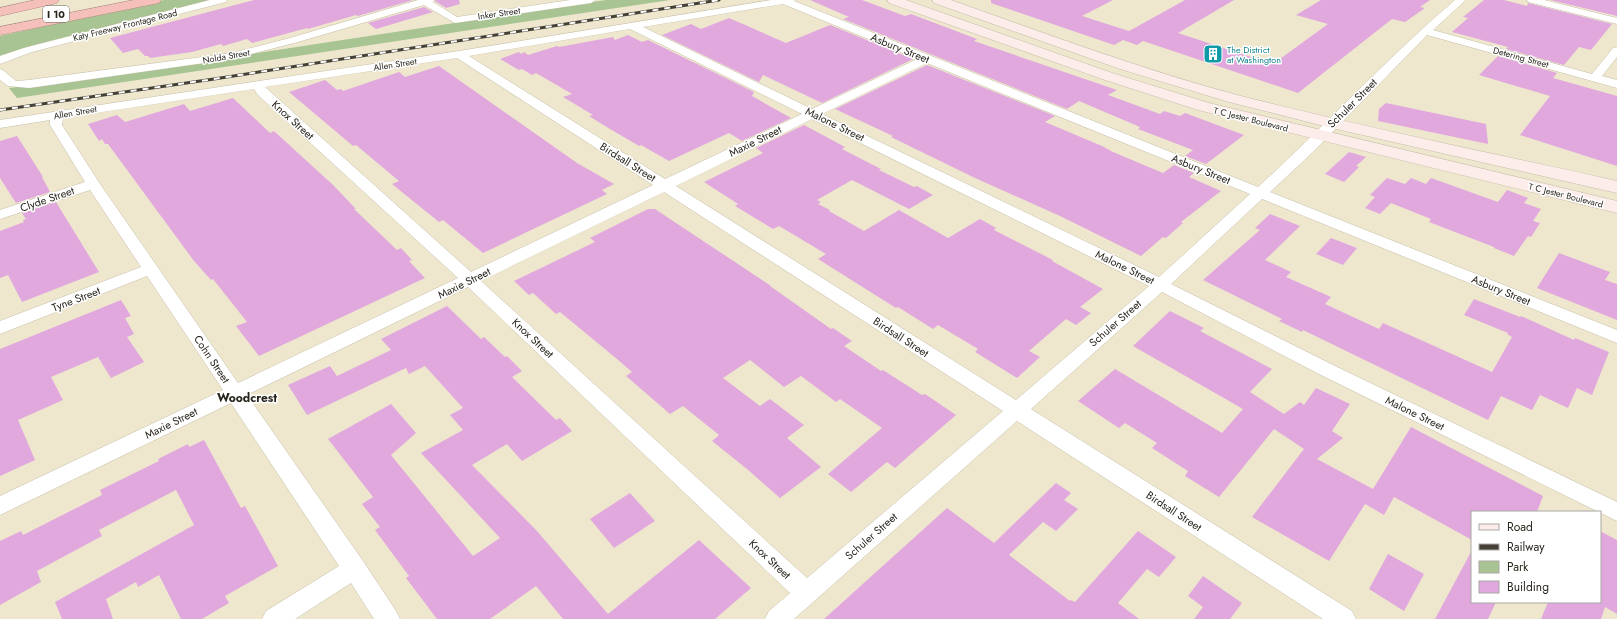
<svg xmlns="http://www.w3.org/2000/svg" width="1617" height="619" viewBox="0 0 1617 619" font-family="Jost,sans-serif">
<rect width="100%" height="100%" fill="#eee7ce"/>
<g fill="#a7c492">
<path d="M164,0H210L31,46L0,56V36Z"/>
<path d="M606,0H670L17,98L9,88L26,86L237,56Z"/>
</g>
<g fill="#e1a8de">
<path d="M254,0H413L358,16L356,15L308,29L307,28L252,43L247,39L223,46L221,44L192,52L150,58L148,56H145L138,49L123,53L110,38Z"/>
<path d="M435,0H459L460,4L446,8L435,1Z"/>
<path d="M810,0H862L905,16L911,14L977,39L974,41L1117,90L1108,95L1160,114L1164,111L1180,116L1185,113L1244,135L1206,164L1185,156L1193,150L1138,129L1140,127L1079,101L1067,109L843,19L849,17Z"/>
<path d="M991,0H1113L1082,16L1129,31L1185,0H1234L1178,33L1273,64L1328,24L1296,15L1321,0H1430L1420,7L1425,8L1405,22L1392,19L1298,93L1143,41L1137,45L1123,40L1114,45L991,3Z"/>
<path d="M1484,0H1504L1527,6L1528,3L1612,24L1591,50L1579,47L1564,65L1506,49L1508,47L1452,32L1468,18L1463,17Z"/>
<path d="M1550,0H1617V16Z"/>
<path d="M424,7L433,12L376,29L368,23Z"/>
<path d="M729,18L786,43L830,25L913,59L822,103L763,75L759,82L662,35L691,24L701,29Z"/>
<path d="M628,35L642,42L648,40L754,92L752,96L791,118L742,141L729,133L669,161L641,145L639,146L605,126L589,116L593,115L563,97L572,94L536,73L532,75L522,69L519,70L500,59L519,52L521,54L524,52L528,55L557,46L559,47L613,37L615,40Z"/>
<path d="M1498,56L1557,73L1553,78L1617,96V166L1520,135L1550,96L1479,75Z"/>
<path d="M927,65L1055,116L1045,122L1102,146L1113,152L1163,173L1174,165L1194,173L1189,177L1221,191L1181,222L1183,223L1166,238L1163,237L1141,256L1060,216L975,178L891,137L893,136L835,109Z"/>
<path d="M439,66L577,163L614,184L602,190L607,194L483,253L443,220L439,222L392,184L399,181L356,145L353,146L289,92L325,80L337,90L341,89L343,91L399,72L405,77Z"/>
<path d="M233,98L270,133L274,131L333,185L356,209H354L397,250L401,248L412,260L409,261L425,278L259,356L236,326L247,322L213,279L211,280L194,261L108,144H105L102,139L99,141L88,124L117,115L125,122L184,104L190,111Z"/>
<path d="M1386,103L1486,124L1488,144L1378,121L1379,109Z"/>
<path d="M804,125L845,147L842,149L881,169L879,170L914,187L917,186L933,195L909,209L852,180L817,200L821,202L818,204L830,210L829,211L864,231L899,210L948,238L980,219L996,228L994,230L1053,260L1052,261L1103,289L1080,307L1091,313L1076,325L1066,319L1029,351L1040,357L1017,378L975,352L978,349L938,325L933,329L898,307L896,308L818,259L826,254L779,226L773,229L735,206L738,204L704,182L763,153L756,148Z"/>
<path d="M17,136L43,177H42L50,192L16,203L0,178V141Z"/>
<path d="M1349,152L1366,157L1356,166L1359,167L1344,182L1325,174Z"/>
<path d="M1387,178L1405,184L1411,178L1426,184L1431,178L1498,202L1507,190L1528,198L1524,203L1541,209L1533,221L1540,223L1531,237L1528,236L1514,256L1494,248V247L1429,222L1431,219L1391,203L1380,214L1365,208L1375,197L1370,195Z"/>
<path d="M56,202L99,272L22,302L8,275L0,278V231L24,222L23,220L26,219L22,213Z"/>
<path d="M648,209H655L771,286H770L831,329L833,328L852,341L844,346L881,371L883,370L922,395L925,394L956,415L895,468L887,462L851,492L828,474L882,428L840,399L836,402L801,376L784,387L750,360L723,378L760,406L770,399L804,425L787,438L821,467L780,498L747,469L712,441L719,435L683,406L670,414L626,376L632,372L617,359L560,312L556,314L533,293L529,295L514,281L595,242L590,238Z"/>
<path d="M1270,214L1300,226L1265,260L1291,272L1286,277L1331,297L1325,304L1379,329L1383,323L1492,372L1512,337L1507,334L1508,333L1464,315L1474,299L1520,317L1521,316L1574,340L1575,338L1609,352L1592,395L1577,388L1568,408L1540,395L1532,410L1501,396L1488,420L1303,330L1302,332L1279,321L1282,319L1203,280L1260,230L1255,228Z"/>
<path d="M1331,238L1357,248L1343,265L1316,254Z"/>
<path d="M1559,253L1610,272L1605,280L1617,284V320L1537,288Z"/>
<path d="M121,300L131,316L125,318L134,334L127,337L144,362L111,378L98,357L51,377L63,400L18,420L35,460L0,476V349Z"/>
<path d="M447,306L481,339L484,337L505,357L507,356L522,371L512,377L556,420L560,418L572,431L522,461L507,444L472,465L537,531L608,614L699,540L751,588L715,619H563L536,586L490,619H437L406,578L409,576L375,530L380,527L362,504L373,497L328,439L391,404L416,433L391,455L473,556L500,538L421,453L463,430L450,415L463,408L425,366L409,374L406,368L307,415L288,385L330,366L337,376L391,350L381,339Z"/>
<path d="M1170,311L1204,328L1200,331L1272,369L1250,392L1284,414L1300,402L1304,405L1316,388L1350,404L1332,431L1343,438L1317,459L1373,489L1411,427L1543,496L1537,512H1472V540L1394,497L1384,515L1365,504L1329,561L1252,517L1304,449L1274,429L1219,497L1185,476L1188,471L1152,448L1157,443L1125,423L1119,428L1078,401L1115,369L1222,433L1243,409L1133,346Z"/>
<path d="M204,440L241,508L245,506L278,566L225,596L229,603L202,619H181L159,575L138,587L136,582L106,599L113,619H62L55,602L194,525L176,490L99,530L102,536L37,571L41,582L0,605V541L21,531L23,535L102,495L100,490L159,461L158,459L188,444L189,447Z"/>
<path d="M1056,483L1071,493L1064,500L1078,509L1056,531L1043,522L1009,555L1070,601L1071,600L1075,602L1138,531L1176,557L1159,577L1147,569L1118,603L1139,619H824L947,508L994,543Z"/>
<path d="M630,493L655,521L614,548L590,519Z"/>
<path d="M1600,531L1617,540V614L1605,607L1601,619H1541L1548,602H1600Z"/>
<path d="M1472,550V602H1496L1488,619H1435Z"/>
<path d="M1388,554L1424,574L1404,611L1369,589Z"/>
<path d="M1203,576L1242,603L1230,619H1194L1203,607L1188,596Z"/>
</g>
<g fill="none" stroke-linecap="round" stroke-linejoin="round">
<g stroke="#c5bea7" stroke-width="1">
<g id="street">
<path d="M210,0H227L226,2L32,52L0,64V56L24,48Z"/>
<path d="M418,0H434L433,2L457,17L570,0H596L591,3L455,23L424,5L298,42L232,59L29,88L8,86L0,80V69L4,71L16,81L29,80L232,53L290,38Z"/>
<path d="M771,0H795L794,1L1258,187C1325,126 1386,59 1455,0H1466L1433,30L1592,74L1613,48L1617,47V57L1602,76L1617,80V88L1427,35L1313,152L1270,192L1617,330V343L1262,199L1171,284L1333,365L1617,502V521L1321,375L1162,292L1031,409L1352,611L1356,619H1323L1017,421L794,619H765L769,611L790,593L468,287L247,395L363,561L396,611L400,619H374L351,583L295,619H262L266,611L339,566L231,403L0,515V496L223,390L147,276L0,334V321L141,267L90,190L0,219V210L85,182L50,125V120L0,128V120L459,51ZM783,4L917,59L812,109L643,27ZM630,29L802,114L665,179L469,56ZM457,58L653,185L471,272L265,87ZM927,63L1250,194L1159,277L822,114ZM254,89L257,94L458,278L238,383L100,184L62,125L63,118ZM812,119L1133,278L1149,286L1016,400L676,186ZM664,192L1003,411L807,578L481,281Z"/>
<path d="M1527,0H1544L1617,18V24L1528,2Z"/>
</g>
</g>
<g stroke="#c5bea7" stroke-width="1">
<g id="secondary">
<path d="M887,0H906L1112,73L1209,103L1617,201V213L1198,110L1102,79L889,3Z"/>
<path d="M932,0H951C1047,34 1143,70 1241,96C1366,128 1492,153 1617,181V193L1332,128L1229,102L1120,69L934,3Z"/>
</g>
</g>
<g stroke="#ae8a83" stroke-width="1">
<g id="highway">
<path d="M35,0H59L57,3L0,16V8Z"/>
<path d="M134,0H161L159,3L154,4L0,35V27Z"/>
</g>
</g>
<use href="#street" fill="#fff" fill-rule="evenodd"/>
<use href="#secondary" fill="#fcecea" fill-rule="evenodd"/>
<use href="#highway" fill="#f6c0ba" fill-rule="evenodd"/>
<g stroke="#444035" stroke-width="3">
<path id="rail" d="M0,110L214,79L719,0"/>
</g>
<use href="#rail" stroke="#fff" stroke-width="2" stroke-dasharray="6" stroke-linecap="butt"/>
</g>
<defs>
<g id="building-square" transform="scale(1)"><rect x="-9" y="-9" width="18" height="18" rx="4" fill="#0f9aa8" stroke="#fff"/><path d="M-4-6H4V6H1V3H-1V6H-4ZM-2.5-4.3h1.7v1.8h-1.7ZM.8-4.3h1.7v1.8H.8ZM-2.5-1h1.7V.8h-1.7ZM.8-1h1.7V.8H.8Z" fill="#fff"/></g>
</defs>
<g fill-rule="evenodd">
<use href="#building-square" x="1213" y="54"/>
</g>
<g text-anchor="middle" dominant-baseline="central" stroke-width="3" stroke-linejoin="round" paint-order="stroke">
<g font-size="9" fill="#28251c" stroke="#fff">
<text transform="translate(499 13) rotate(-8)">Inker Street</text>
<text transform="translate(125 25) rotate(-14)">Katy Freeway Frontage Road</text>
<text transform="translate(226 56) rotate(-10)">Nolda Street</text>
<text transform="translate(1521 57) rotate(15)">Detering Street</text>
<text transform="translate(395 64) rotate(-9)">Allen Street</text>
<text transform="translate(75 112) rotate(-10)">Allen Street</text>
<text transform="translate(1251 119) rotate(14)">T C Jester Boulevard</text>
<text transform="translate(1566 195) rotate(14)">T C Jester Boulevard</text>
</g>
<g font-size="9" fill="#0d838f" stroke="#fff" text-anchor="start">
<text x="1227" y="49">The District<tspan x="1227" dy="10">at Washington</tspan></text>
</g>
<rect fill="#fff" stroke="#686660" stroke-width="1" x="43" y="6" width="26" height="16" rx="3"/>
<g font-size="10" font-weight="bold" fill="#28251c">
<text x="56" y="14">I 10</text>
</g>
<g font-size="11" fill="#28251c" stroke="#fff">
<text transform="translate(900 48) rotate(22)">Asbury Street</text>
<text transform="translate(1352 103) rotate(-45)">Schuler Street</text>
<text transform="translate(293 120) rotate(42)">Knox Street</text>
<text transform="translate(835 124) rotate(26)">Malone Street</text>
<text transform="translate(755 141) rotate(-26)">Maxie Street</text>
<text transform="translate(628 162) rotate(32)">Birdsall Street</text>
<text transform="translate(1201 169) rotate(22)">Asbury Street</text>
<text transform="translate(47 199) rotate(-19)">Clyde Street</text>
<text transform="translate(1125 267) rotate(26)">Malone Street</text>
<text transform="translate(464 283) rotate(-26)">Maxie Street</text>
<text transform="translate(1501 290) rotate(22)">Asbury Street</text>
<text transform="translate(76 299) rotate(-21)">Tyne Street</text>
<text transform="translate(1115 323) rotate(-41)">Schuler Street</text>
<text transform="translate(901 337) rotate(33)">Birdsall Street</text>
<text transform="translate(533 338) rotate(43)">Knox Street</text>
<text transform="translate(212 359) rotate(56)">Cohn Street</text>
<text transform="translate(1415 413) rotate(26)">Malone Street</text>
<text transform="translate(171 423) rotate(-26)">Maxie Street</text>
<text transform="translate(1174 511) rotate(33)">Birdsall Street</text>
<text transform="translate(871 536) rotate(-41)">Schuler Street</text>
<text transform="translate(770 559) rotate(43)">Knox Street</text>
</g>
<g font-size="12" font-weight="bold" fill="#28251c" stroke="#fff">
<text x="247" y="398">Woodcrest</text>
</g>
</g>
<rect x="1471" y="511" width="130" height="92" fill="#ffffff" stroke="#a9a8a4"/>
<rect x="1479" y="524" width="20" height="6" fill="#fcecea" stroke="#a9a8a4"/>
<text x="1507" y="531" font-size="12" fill="#28251c">Road</text>
<rect x="1479" y="544" width="20" height="6" fill="#444035" stroke="#a9a8a4"/>
<text x="1507" y="551" font-size="12" fill="#28251c">Railway</text>
<rect x="1479" y="561" width="20" height="12" fill="#a7c492" stroke="#a9a8a4"/>
<text x="1507" y="571" font-size="12" fill="#28251c">Park</text>
<rect x="1479" y="581" width="20" height="12" fill="#e1a8de" stroke="#a9a8a4"/>
<text x="1507" y="591" font-size="12" fill="#28251c">Building</text>
</svg>
